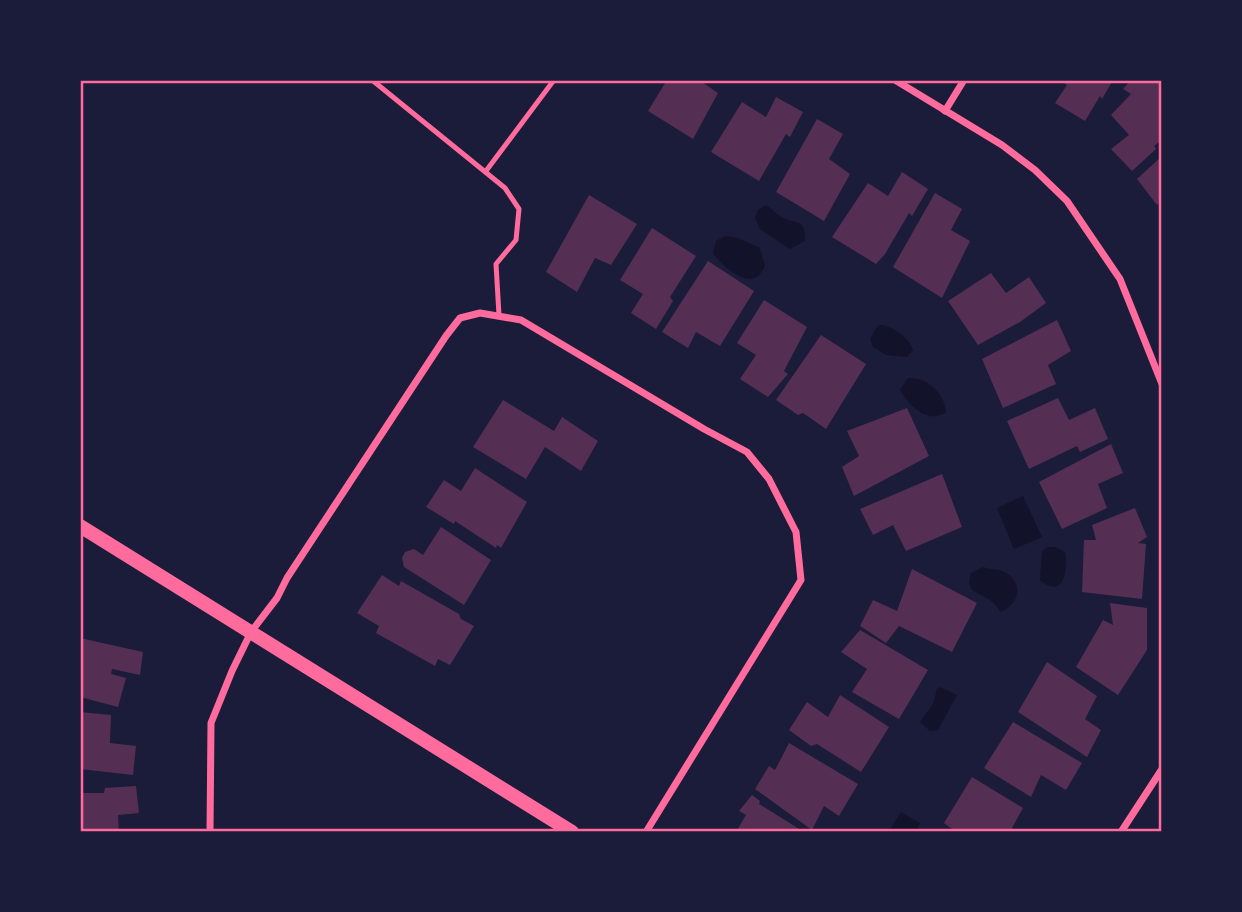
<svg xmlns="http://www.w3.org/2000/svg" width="1242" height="912" viewBox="0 0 1242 912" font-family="Cabin,sans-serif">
<rect width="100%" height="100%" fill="#1b1b3a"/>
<g fill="#12122b">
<path d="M766,205C771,208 775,213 780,216C794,226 806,216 805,241L790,249L760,229L755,218L758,210Z"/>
<path d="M725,236L738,238L760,248L765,266C764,268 759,276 758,276C744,287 720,263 713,253L716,241Z"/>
<path d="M878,325C890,324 910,338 913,350L907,357L886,355L873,347L870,339Z"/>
<path d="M908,378C928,377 944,393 946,412C927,425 909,405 900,390Z"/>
<path d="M1023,496L1042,537L1014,549L997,508Z"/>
<path d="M1047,547H1055L1065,552C1069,570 1063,600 1040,580L1042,552Z"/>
<path d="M983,567C988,569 994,569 1000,570C1024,579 1022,602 1001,612C997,607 994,602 988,599C976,591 965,592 971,573Z"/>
<path d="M940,687L957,695L938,730L930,731L920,722L933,704L937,689Z"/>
<path d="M901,812L920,823L916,831H889Z"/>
</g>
<g fill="#542f53">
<path d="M667,80H699L718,93L693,139L648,111Z"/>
<path d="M1059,80H1113L1102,99L1100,96L1085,121L1055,103L1067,85Z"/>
<path d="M1131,80H1162V140L1154,146L1156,149L1132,171L1111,149L1129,135L1111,115L1131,94L1123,89Z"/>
<path d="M776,97L803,112L790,137L786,134L759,181L711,152L742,102L766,117Z"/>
<path d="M817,119L843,134L829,159L850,174L824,221L776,192Z"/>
<path d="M1162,156V201L1157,205L1137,179Z"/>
<path d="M902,172L928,189L912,216L909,213L885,254L876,264L832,237L868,183L888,196Z"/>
<path d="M935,193L962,209L951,230L970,241L942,298L893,267Z"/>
<path d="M589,195L637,224L611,265L595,258L577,292L546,272Z"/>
<path d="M652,228L696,256L670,297L673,301L656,329L631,313L643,294L620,280Z"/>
<path d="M708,261L754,291L720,346L696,332L688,348L662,332Z"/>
<path d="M991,273L1006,293L1029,277L1046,303L1020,322L978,345L948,301Z"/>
<path d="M764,300L807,327L784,371L788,374L768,397L740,379L756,355L737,343Z"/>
<path d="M1057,320L1071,351L1048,365L1056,384L1003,408L982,359Z"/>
<path d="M821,335L866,364L826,429L803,413L798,415L776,400Z"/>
<path d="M1058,398L1069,420L1095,408L1108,439L1080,452L1077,446L1029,469L1007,421Z"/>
<path d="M503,400L554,431L562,417L598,441L581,471L545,447L526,479L473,447Z"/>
<path d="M907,408L929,456L854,496L842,467L859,456L847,431Z"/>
<path d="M1111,444L1123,473L1098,484L1107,508L1062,529L1039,482Z"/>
<path d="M475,468L527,502L501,548L497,545L496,548L455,521L454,524L426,507L444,480L461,491Z"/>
<path d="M942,474L962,527L906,551L893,525L873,535L860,509Z"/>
<path d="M1135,508L1147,537L1138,543L1146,544L1142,599L1082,592L1084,540H1096L1092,525Z"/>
<path d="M441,527L491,560L464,605L404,567L402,558L405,552L414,549L423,555Z"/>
<path d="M912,569L977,603L952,652L899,626L886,643L860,626L873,600L897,611Z"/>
<path d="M382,575L399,586L401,581L459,614L461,619L474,626L450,665L438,659L435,666L376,633L379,626L357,613Z"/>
<path d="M1110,603L1147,608V650L1118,695L1076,667L1103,620L1113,625Z"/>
<path d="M860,630L928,670L899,719L852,692L867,669L841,652Z"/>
<path d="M80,638L143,652L140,675L112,669L111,674L126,678L118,707L80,697Z"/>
<path d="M1047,662L1097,696L1085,719L1101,730L1087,757L1018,712Z"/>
<path d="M840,695L889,727L861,772L817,744L811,746L789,730L807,702L828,717Z"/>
<path d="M80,712L111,715L110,743L136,746L133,775L80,769Z"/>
<path d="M1013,722L1082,763L1066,790L1041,775L1031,797L984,768Z"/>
<path d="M789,743L858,784L839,816L824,806L812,830L755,789L769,766L775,770Z"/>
<path d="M972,777L1023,808L1012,828L1016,832H956L944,823Z"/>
<path d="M136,786L139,813L118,815L119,832H80V793H104L105,788Z"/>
<path d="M752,795L760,801L759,804L804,832H736L746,815L739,811Z"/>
</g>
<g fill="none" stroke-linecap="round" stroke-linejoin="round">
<g stroke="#ff6b9d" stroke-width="5">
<path d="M372,80L505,188L519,209L516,240L496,264L499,315"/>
<path d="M486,171L554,80"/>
</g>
<g stroke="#ff6b9d" stroke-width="7">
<path d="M895,80L1002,145L1035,170L1067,201L1120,279L1162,384"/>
<path d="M945,111L964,80"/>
<path d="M210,832L211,723L232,671L251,632L277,598L287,578L446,336L460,318L480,313L521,320L704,429L747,452L769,479L796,532L801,580L646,832"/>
<path d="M1121,832L1162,769"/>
</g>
<path stroke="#ff6b9d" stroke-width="14" d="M80,526L572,832"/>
</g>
<rect width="1242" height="912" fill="none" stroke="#1b1b3a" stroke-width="164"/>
<rect x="82" y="82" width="1078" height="748" fill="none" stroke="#ff6b9d" stroke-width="2.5"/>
</svg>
